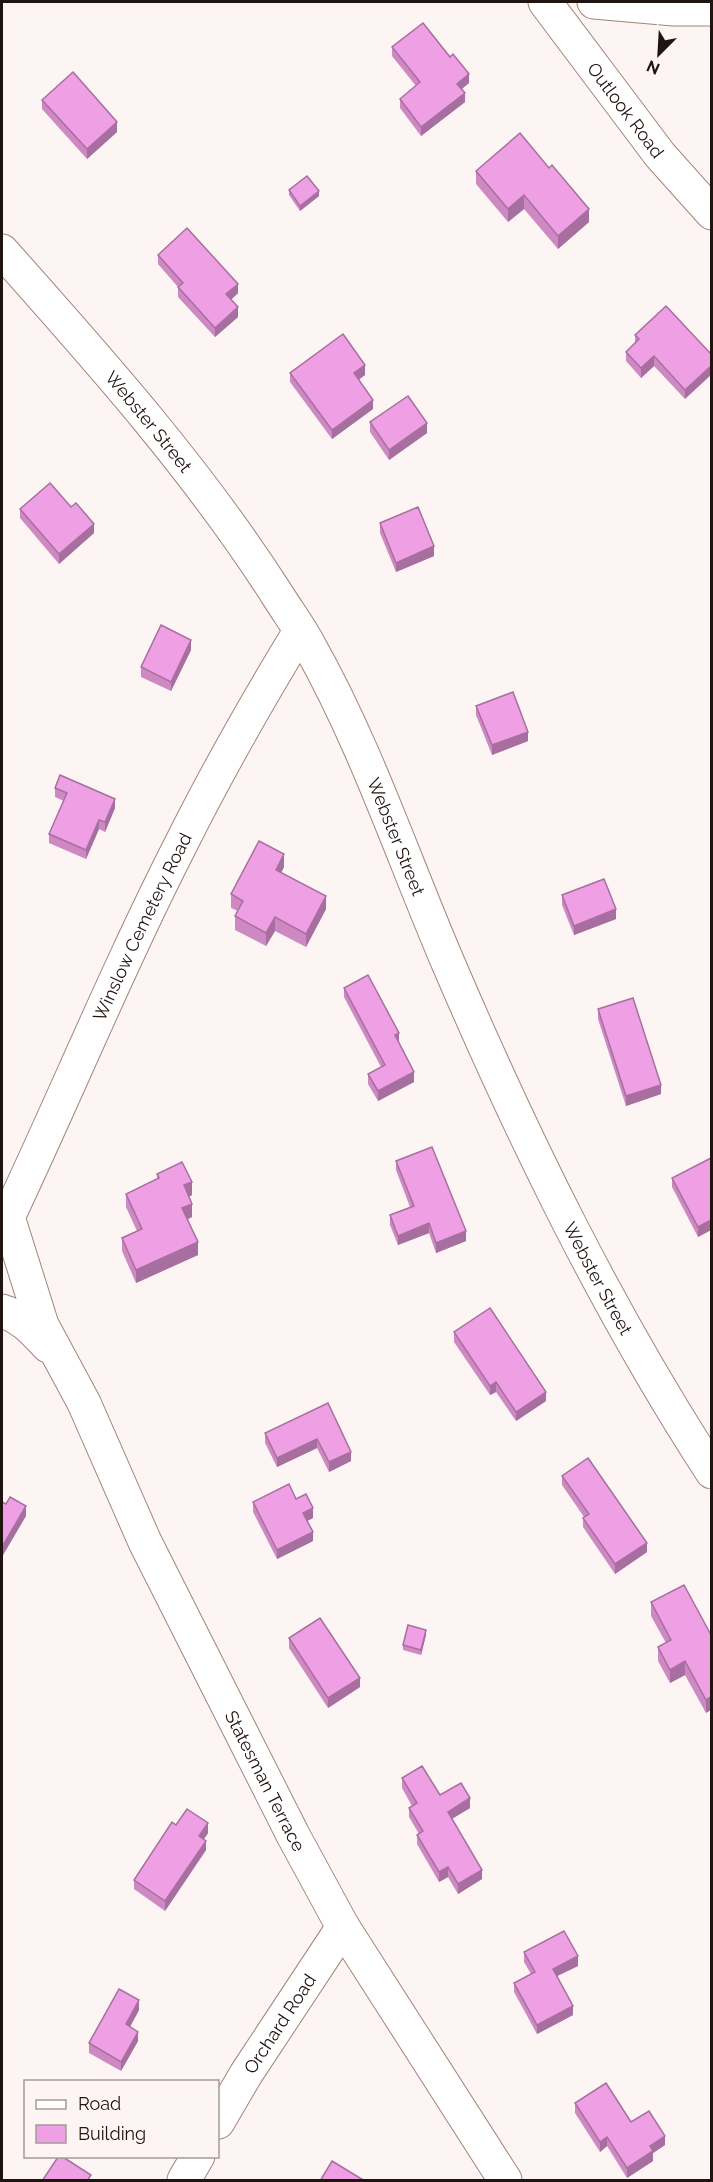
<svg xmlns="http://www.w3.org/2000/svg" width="713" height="2182" viewBox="0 0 713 2182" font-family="Raleway,sans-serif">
<rect width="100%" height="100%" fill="#fdf5f3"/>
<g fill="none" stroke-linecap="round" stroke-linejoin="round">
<g stroke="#a48478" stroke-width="35">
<g id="minor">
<path id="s1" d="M545,2L660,155L712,213"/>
<path d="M594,2L674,9H712"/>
<path id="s2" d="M8,1217L42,1325L84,1403L145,1542L293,1835L343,1927L505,2180"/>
<path id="s3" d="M2,1230C63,1102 117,969 182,842C218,770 258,700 300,631"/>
<path d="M2,1311C22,1317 34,1331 48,1346"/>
<path id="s4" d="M218,2122L246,2074L343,1927"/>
<path d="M184,2180L198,2156"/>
</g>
</g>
<g stroke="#a48478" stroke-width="35">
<g id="tertiary">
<path id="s5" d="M2,251C100,361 199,472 278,596C288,612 300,628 309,645C366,746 403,858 449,965C524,1140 608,1312 712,1472"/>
</g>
</g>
<use href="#minor" stroke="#fff" stroke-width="33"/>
<use href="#tertiary" stroke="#fff" stroke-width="33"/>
</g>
<g fill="#ce89c3">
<path d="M392,47L469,83L461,89L465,102L421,136L400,108V99L416,86L392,56Z"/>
<path d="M42,100L117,132L87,159L42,109Z"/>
<path d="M476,171L589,222L558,249L524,209L508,222L476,184Z"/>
<path d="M289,190L319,196L300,211L289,195Z"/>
<path d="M158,255L238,293L231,300L238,317L215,337L178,297V287L158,264Z"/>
<path d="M635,335L711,354L685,399L654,366L641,378L626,361V352L635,343Z"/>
<path d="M290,373L365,375L358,380L373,409L332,439L290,382Z"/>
<path d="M370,422L427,433L389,460L370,432Z"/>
<path d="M20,509L94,533L59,564L20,518Z"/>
<path d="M380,523L434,556L396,572L380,533Z"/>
<path d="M191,650L171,691L141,677V667Z"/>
<path d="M476,706L528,741L492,755L476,715Z"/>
<path d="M55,788L115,808L105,832L99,829L86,859L49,843V834L64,801L55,797Z"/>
<path d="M284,867L281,873L326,909L306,947L275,931L266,946L235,930V916L238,911L231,908V894Z"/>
<path d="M562,895L616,919L574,935L562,905Z"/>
<path d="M344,988L399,1042L414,1082L378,1101L368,1084V1074L381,1067L344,997Z"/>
<path d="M598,1009L661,1094L626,1106L598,1019Z"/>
<path d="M711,1159V1230L698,1237L672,1187V1178Z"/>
<path d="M396,1161L466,1241L436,1253L429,1233L398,1245L390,1225V1215L410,1207L396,1170Z"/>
<path d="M157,1174L192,1195L189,1197L192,1217L188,1219L198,1255L136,1283L122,1251V1238L137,1231L126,1207V1194L157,1179Z"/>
<path d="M454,1332L546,1401L516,1421L496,1392L490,1395L454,1342Z"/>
<path d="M328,1403L351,1461L329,1472L317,1448L277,1467L265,1443V1433Z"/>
<path d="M562,1476L647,1552L615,1574L583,1527V1518L584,1517L562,1485Z"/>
<path d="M296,1499L313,1518L307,1521L313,1541L277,1559L253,1512V1502Z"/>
<path d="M651,1602L711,1635L706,1713L685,1675L670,1683L658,1661V1647L666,1643L651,1616Z"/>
<path d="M426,1635L421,1655L403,1650V1645Z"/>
<path d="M289,1638L360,1687L328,1708L289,1648Z"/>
<path d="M402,1778L470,1808L452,1819L482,1879L458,1894L448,1877L439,1882L417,1844V1835L419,1834L409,1817V1808L412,1806L402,1788Z"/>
<path d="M176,1825L208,1833L204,1839L206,1850L165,1911L134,1889V1880Z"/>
<path d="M524,1952L578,1966L557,1976L573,2015L537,2034L514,1992V1983L531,1974L524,1962Z"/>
<path d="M139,2010L130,2027L138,2041L121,2071L89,2053V2043Z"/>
<path d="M575,2103L631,2122L665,2145L653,2153V2161L627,2178L607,2146L600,2152L575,2113Z"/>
</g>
<g fill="#a76f9f">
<path d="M469,74V83L457,93V84Z"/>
<path d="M465,93V102L421,136V127Z"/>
<path d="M117,122V132L87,159V149Z"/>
<path d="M319,191V196L300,211V206Z"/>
<path d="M524,195V209L508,222V209Z"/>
<path d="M589,209V222L558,249V236Z"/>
<path d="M238,284V293L226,304V294Z"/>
<path d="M238,307V317L215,337V328Z"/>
<path d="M654,356V366L641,378V368Z"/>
<path d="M365,365V375L354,383V373Z"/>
<path d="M711,366V375L685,399V390Z"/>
<path d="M373,400V409L332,439V430Z"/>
<path d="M427,423V433L389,460V450Z"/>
<path d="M94,524V533L59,564V554Z"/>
<path d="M434,546V556L396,572V563Z"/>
<path d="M191,640V650L171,691V682Z"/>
<path d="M528,732V741L492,755V745Z"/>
<path d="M115,799V808L105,832V822Z"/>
<path d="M99,820V829L86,859V850Z"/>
<path d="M284,854V867L276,883V870Z"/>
<path d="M326,896V909L306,947V934Z"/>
<path d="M616,909V919L574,935V926Z"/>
<path d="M275,917V931L266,946V933Z"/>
<path d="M399,1033V1042L395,1035Z"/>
<path d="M414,1072V1082L378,1101V1091Z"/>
<path d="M661,1085V1094L626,1106V1096Z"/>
<path d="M192,1182V1195L184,1199V1185Z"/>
<path d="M192,1204V1217L182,1222V1208Z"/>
<path d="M711,1220V1230L698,1237V1227Z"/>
<path d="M429,1223V1233L398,1245V1236Z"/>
<path d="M466,1231V1241L436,1253V1243Z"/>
<path d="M198,1242V1255L136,1283V1270Z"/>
<path d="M496,1382V1392L490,1395V1386Z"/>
<path d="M546,1392V1401L516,1421V1412Z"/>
<path d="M317,1439V1448L277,1467V1458Z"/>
<path d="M351,1452V1461L329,1472V1462Z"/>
<path d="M26,1506V1516L2,1557V1547Z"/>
<path d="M313,1508V1518L303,1523V1513Z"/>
<path d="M313,1532V1541L277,1559V1550Z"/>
<path d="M647,1543V1552L615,1574V1564Z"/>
<path d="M426,1630V1635L421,1655V1650Z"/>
<path d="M685,1661V1675L670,1683V1670Z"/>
<path d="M360,1678V1687L328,1708V1698Z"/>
<path d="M711,1697V1710L706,1713V1700Z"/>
<path d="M470,1798V1808L448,1821V1812Z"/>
<path d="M208,1823V1833L199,1846V1836Z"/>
<path d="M206,1841V1850L165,1911V1901Z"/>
<path d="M448,1867V1877L439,1882V1872Z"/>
<path d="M482,1870V1879L458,1894V1884Z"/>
<path d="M578,1956V1966L553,1978V1969Z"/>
<path d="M139,2000V2010L126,2034V2024Z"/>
<path d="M573,2006V2015L537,2034V2025Z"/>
<path d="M138,2032V2041L121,2071V2062Z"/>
<path d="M665,2136V2145L653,2153V2161L627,2178V2168L650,2146Z"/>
<path d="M607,2137V2146L600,2152V2142Z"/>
</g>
<g fill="#ef9fe3" stroke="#a76f9f" stroke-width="1.5">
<path d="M423,23L450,57L453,54L469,74L457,84L465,93L421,127L400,99L420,82L392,47Z"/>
<path d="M73,72L117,122L87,149L42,100Z"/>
<path d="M520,133L549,168L552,165L589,209L558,236L524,195L508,209L476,171Z"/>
<path d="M307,176L319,191L300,206L289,190Z"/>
<path d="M187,228L238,284L226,294L238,307L215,328L178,287L183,283L158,255Z"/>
<path d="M666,306L711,354V366L685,390L654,356L641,368L626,352L639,339L635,335Z"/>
<path d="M343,334L365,365L354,373L373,400L332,430L290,373Z"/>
<path d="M408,396L427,423L389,450L370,422Z"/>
<path d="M50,483L71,507L76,503L94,524L59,554L20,509Z"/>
<path d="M418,507L434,546L396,563L380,523Z"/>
<path d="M161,625L191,640L171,682L141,667Z"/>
<path d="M513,692L528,732L492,745L476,706Z"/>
<path d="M60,775L115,799L105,822L99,820L86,850L49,834L67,793L55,788Z"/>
<path d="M259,841L284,854L276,870L326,896L306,934L275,917L266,933L235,916L243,901L231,894Z"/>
<path d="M604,879L616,909L574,926L562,895Z"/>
<path d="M368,975L399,1033L395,1035L414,1072L378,1091L368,1074L385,1065L344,988Z"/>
<path d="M633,998L661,1085L626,1096L598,1009Z"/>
<path d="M432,1147L466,1231L436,1243L429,1223L398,1236L390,1215L414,1206L396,1161Z"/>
<path d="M711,1158V1220L698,1227L672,1178Z"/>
<path d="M182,1162L192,1182L184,1185L192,1204L182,1208L198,1242L136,1270L122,1238L142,1229L126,1194L159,1178L157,1174Z"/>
<path d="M490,1308L546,1392L516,1412L496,1382L490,1386L454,1332Z"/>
<path d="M328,1403L351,1452L329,1462L317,1439L277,1458L265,1433Z"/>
<path d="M588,1458L647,1543L615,1564L583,1518L589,1514L562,1476Z"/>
<path d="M289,1484L296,1499L306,1494L313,1508L303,1513L313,1532L277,1550L253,1502Z"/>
<path d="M10,1497L26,1506L2,1547V1502L6,1504Z"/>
<path d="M684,1585L711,1635V1697L706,1700L685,1661L670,1670L658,1647L671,1640L651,1602Z"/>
<path d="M320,1618L360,1678L328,1698L289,1638Z"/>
<path d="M408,1625L426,1630L421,1650L403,1645Z"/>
<path d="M422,1766L440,1795L461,1783L470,1798L448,1812L482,1870L458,1884L448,1867L439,1872L417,1835L423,1831L409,1808L417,1803L402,1778Z"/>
<path d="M187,1809L208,1823L199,1836L206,1841L165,1901L134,1880L172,1822L176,1825Z"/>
<path d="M564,1931L578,1956L553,1969L573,2006L537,2025L514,1983L535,1972L524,1952Z"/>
<path d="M119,1989L139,2000L126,2024L138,2032L121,2062L89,2043Z"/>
<path d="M606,2083L631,2122L649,2111L665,2136L650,2146L653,2151L627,2168L607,2137L600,2142L575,2103Z"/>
<path d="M58,2157H63L91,2175L87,2181H42Z"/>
<path d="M332,2161L365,2181H320Z"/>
</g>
<g text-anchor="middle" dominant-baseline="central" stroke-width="4.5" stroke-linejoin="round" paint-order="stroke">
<g font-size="18" fill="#201410" stroke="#fdf5f3">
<text stroke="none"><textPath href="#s1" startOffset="135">Outlook Road</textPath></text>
<text stroke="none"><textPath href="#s5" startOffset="225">Webster Street</textPath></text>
<text stroke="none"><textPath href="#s5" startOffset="711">Webster Street</textPath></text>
<text stroke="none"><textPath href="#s3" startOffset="334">Winslow Cemetery Road</textPath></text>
<text stroke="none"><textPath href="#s5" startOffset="1197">Webster Street</textPath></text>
<text stroke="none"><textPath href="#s2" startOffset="621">Statesman Terrace</textPath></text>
<text stroke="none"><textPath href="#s4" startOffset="116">Orchard Road</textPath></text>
</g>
</g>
<rect width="713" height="2182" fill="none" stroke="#201410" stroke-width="6"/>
<rect x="24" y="2080" width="195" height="78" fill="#fdf5f3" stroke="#a59b98" stroke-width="1.5"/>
<rect x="36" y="2100" width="30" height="9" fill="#ffffff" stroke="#a59b98" stroke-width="1.5"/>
<text x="78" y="2110" font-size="18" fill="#201410">Road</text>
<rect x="36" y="2125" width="30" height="18" fill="#ef9fe3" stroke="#a59b98" stroke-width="1.5"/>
<text x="78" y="2140" font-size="18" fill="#201410">Building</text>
<g transform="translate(659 54) rotate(204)" stroke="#fdf5f3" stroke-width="4.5" paint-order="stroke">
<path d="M0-4.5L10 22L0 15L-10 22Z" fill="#201410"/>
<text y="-9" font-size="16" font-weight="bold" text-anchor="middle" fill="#201410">N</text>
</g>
</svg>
